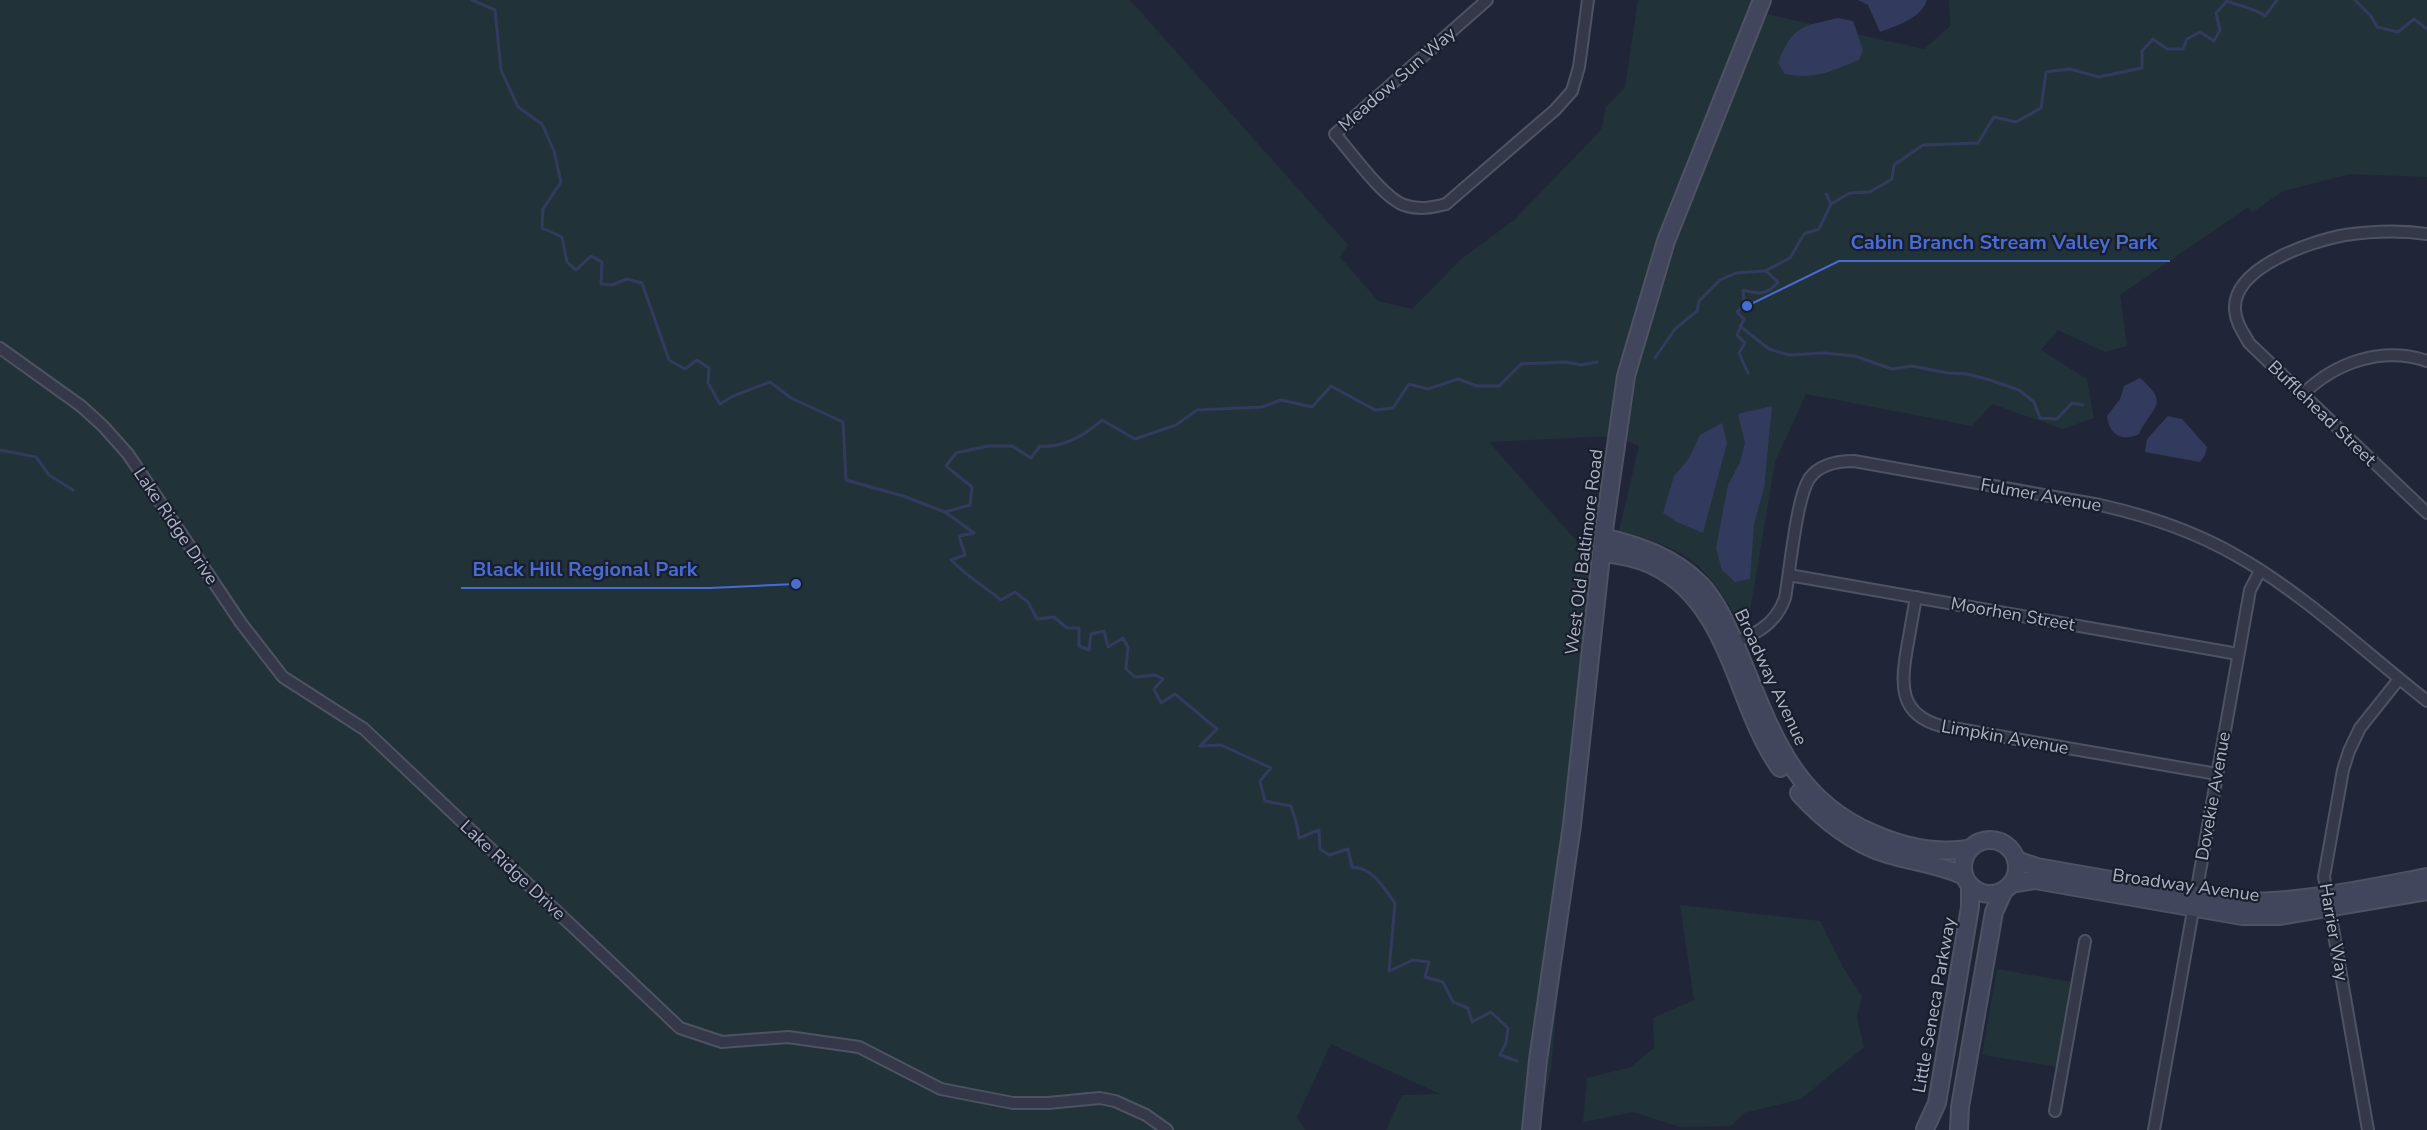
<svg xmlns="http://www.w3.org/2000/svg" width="2427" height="1130" viewBox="0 0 2427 1130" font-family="'Nunito Sans',sans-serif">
<rect width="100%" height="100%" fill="#202638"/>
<g fill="#223239">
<path d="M0,0H1130L1348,245L1340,257L1378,301L1412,309L1460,260L1514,220L1601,130L1606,107L1625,87L1638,0H1751L1749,10L1924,49L1950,26L1949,0H2427V177L2350,174L2283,191L2253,212L2248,207L2120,295L2127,346L2105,352L2058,330L2041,350L2087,379L2094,418L2063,429L1992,404L1972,426L1806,394L1775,462L1746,635C1710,569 1694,550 1619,531L1639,446L1614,436L1489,442L1595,562L1551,1069L1537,1130H1386L1402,1095L1440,1094L1331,1044L1297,1117L1305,1130H0Z"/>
<path d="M1680,905L1820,921L1843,967L1862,996L1857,1018L1864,1047L1801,1099L1744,1113L1731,1126L1680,1127L1633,1112L1583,1122L1587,1078L1631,1067L1654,1048L1653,1018L1694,1000Z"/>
<path d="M1997,969L2072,982L2058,1067L1982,1055Z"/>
</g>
<g fill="#323b5d">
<path d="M1858,0H1927C1922,18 1896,26 1880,32L1868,5Z"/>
<path d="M1838,18L1853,21L1863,50L1859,60C1831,71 1816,80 1785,74L1778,63C1793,25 1801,27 1838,18Z"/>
<path d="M2140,378C2171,405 2152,406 2139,434C2122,442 2109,435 2107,416L2120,399L2124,386Z"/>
<path d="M1772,406L1764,488L1754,524L1750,579L1735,582L1722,570L1716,548L1728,485L1740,462L1745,443L1738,414Z"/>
<path d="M2168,416L2182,419L2207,447L2205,455L2200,462L2145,452L2147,439Z"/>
<path d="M1722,423L1727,443L1703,533L1677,522L1663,513L1674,476L1688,460L1700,435Z"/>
</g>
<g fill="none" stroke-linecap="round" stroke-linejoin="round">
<g stroke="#323b5d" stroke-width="3">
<path d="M472,0L495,10L501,70L518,107L542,124L554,151L561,182L543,209L542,228L562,237L567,262L576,270L591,256L602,262L601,284L612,285L627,279L642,283L669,360L685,369L697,360L709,368L708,383L720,404L733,396L770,382L791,398L843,422L846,480L903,496L945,512L974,533L959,536L965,555L951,560C966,576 984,586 1001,600L1015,592L1028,602L1037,619L1054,617L1067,628H1079V646L1089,650L1091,634L1104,631L1108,647L1123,638L1128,647L1126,669L1135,677L1155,675L1163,679L1154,689L1161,703L1175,694L1217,729L1200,746L1221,745L1271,768L1260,781L1265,801L1291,806L1297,825L1299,838L1319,830L1320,849L1329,855L1348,849L1352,867C1373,868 1383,887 1395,903L1389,971L1413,960L1429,962L1425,977L1443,982L1453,1002L1468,1008L1472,1022L1491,1012L1508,1028L1506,1043L1500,1055L1517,1061"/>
<path d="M2355,0L2371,16L2377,27L2398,32L2414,19L2427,29"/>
<path d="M1826,194L1831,204"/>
<path d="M1740,326L1769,349L1789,355L1824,353L1855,356L1892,369L1912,366L1948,373L1967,374L1990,380L2019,390L2034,402L2040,418L2057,419L2072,403L2083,405"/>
<path d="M1655,358L1675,329L1697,311L1699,301L1720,280L1736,273L1765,271L1790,258L1804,234L1819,229L1831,204L1850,193L1870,192L1892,179L1894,165L1923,145L1978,143L1994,117L2016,122L2041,108L2046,72L2070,69L2099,77L2142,68V51L2153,39L2167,49H2183L2187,39L2200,32L2214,41L2220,30L2216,13L2227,1C2239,6 2257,9 2265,16L2277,0"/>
<path d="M1748,373L1739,353L1745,343L1737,335L1744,319L1737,312L1744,305L1743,290C1758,294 1767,296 1778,282L1766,271"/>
<path d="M0,450L36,457L49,475L73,490"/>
<path d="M945,512L970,505L972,487L946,466L956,453L988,446H1012L1031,458L1040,446C1063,448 1086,434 1102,420L1135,439L1176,425L1197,410L1262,407L1281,400L1312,407L1331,386L1375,410L1393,408L1409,384L1428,389L1458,379L1477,386H1499L1521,364L1566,362L1581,365L1597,362"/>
</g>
<g stroke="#4e5363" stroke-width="14">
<g id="street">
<path d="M1487,0L1335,134C1350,151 1383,198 1404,205C1418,210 1431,208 1446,204L1555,110L1572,91L1579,67L1588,0"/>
<path d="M2427,234C2400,230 2372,231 2345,235C2312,241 2232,267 2235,310C2236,323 2243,332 2249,343L2427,513"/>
<path d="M0,348L81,406L103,426L128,454L241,623L283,677L364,729L680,1028L722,1042L788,1037L859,1047L941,1089L1013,1103H1048L1100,1098L1115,1101L1146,1115L1167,1130"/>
<path d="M2303,394C2336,362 2382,346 2427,361"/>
<path d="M1789,575L2238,654"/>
<path d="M1916,597C1913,614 1910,631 1907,648C1901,684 1898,714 1941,726L2217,774"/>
<path d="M1729,645C1755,634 1775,626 1785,598C1790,571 1796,500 1809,479C1819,464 1838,461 1854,461L2100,505C2149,516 2194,531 2237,556C2303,593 2367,654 2427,701"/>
<path d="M2055,1111L2085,941"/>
<path d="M2154,1130L2250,590L2260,571"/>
<path d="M2368,1130L2324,877L2343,770L2349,751L2360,728L2399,679"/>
</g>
</g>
<g stroke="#4e5363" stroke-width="20">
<g id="secondary">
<path d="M1603,537C1640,546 1673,557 1700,584C1718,603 1728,628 1738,651C1770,727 1790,798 1872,833C1903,847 1935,854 1969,849"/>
<path d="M1601,552C1619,555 1638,558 1654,566C1731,603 1735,705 1780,768"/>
<path d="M1799,793C1822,819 1854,844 1887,854C1913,862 1939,864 1964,876"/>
<circle cx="1990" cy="867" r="27"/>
<path d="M2016,860L2037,867L2236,902C2301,903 2364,889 2427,877"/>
<path d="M2011,884L2035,880L2242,916H2280L2427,891"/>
<path d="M1925,1129L1937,1103L1970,907V886"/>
<path d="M1531,1130L1538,1060L1572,825L1603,537L1626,376L1666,241L1762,0"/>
<path d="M1959,1130L1960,1107L1994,912L2004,890"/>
</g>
</g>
<use href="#street" stroke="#343849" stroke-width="10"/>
<use href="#secondary" stroke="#42465c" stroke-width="16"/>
</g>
<g text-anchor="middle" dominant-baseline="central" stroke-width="4.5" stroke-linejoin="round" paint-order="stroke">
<g font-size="18" fill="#aeb3c5" stroke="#191e2d">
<text transform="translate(1397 79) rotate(-41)">Meadow Sun Way</text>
<text transform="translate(2322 413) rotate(44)">Bufflehead Street</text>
<text transform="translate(2041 495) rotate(10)">Fulmer Avenue</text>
<text transform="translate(176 526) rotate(56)">Lake Ridge Drive</text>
<text transform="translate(1584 552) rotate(-83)">West Old Baltimore Road</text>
<text transform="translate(2013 614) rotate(10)">Moorhen Street</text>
<text transform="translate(1771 677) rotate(65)">Broadway Avenue</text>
<text transform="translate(2005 737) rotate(10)">Limpkin Avenue</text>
<text transform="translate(2213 796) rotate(-80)">Dovekie Avenue</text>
<text transform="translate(513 870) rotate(43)">Lake Ridge Drive</text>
<text transform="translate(2186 885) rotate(8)">Broadway Avenue</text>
<text transform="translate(2334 932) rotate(80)">Harrier Way</text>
<text transform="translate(1934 1005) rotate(-80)">Little Seneca Parkway</text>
</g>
</g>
<path fill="none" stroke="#486cd2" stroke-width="2" d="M1747 306L1839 261H2170M796 584L710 588H461"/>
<g fill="#486cd2" stroke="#191e2d" stroke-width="2">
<circle cx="1747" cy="306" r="6"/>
<circle cx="796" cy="584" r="6"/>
</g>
<g font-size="20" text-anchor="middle" font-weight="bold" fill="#486cd2" stroke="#191e2d" stroke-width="4.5" stroke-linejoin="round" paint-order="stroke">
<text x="2004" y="249">Cabin Branch Stream Valley Park</text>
<text x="585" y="576">Black Hill Regional Park</text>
</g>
</svg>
